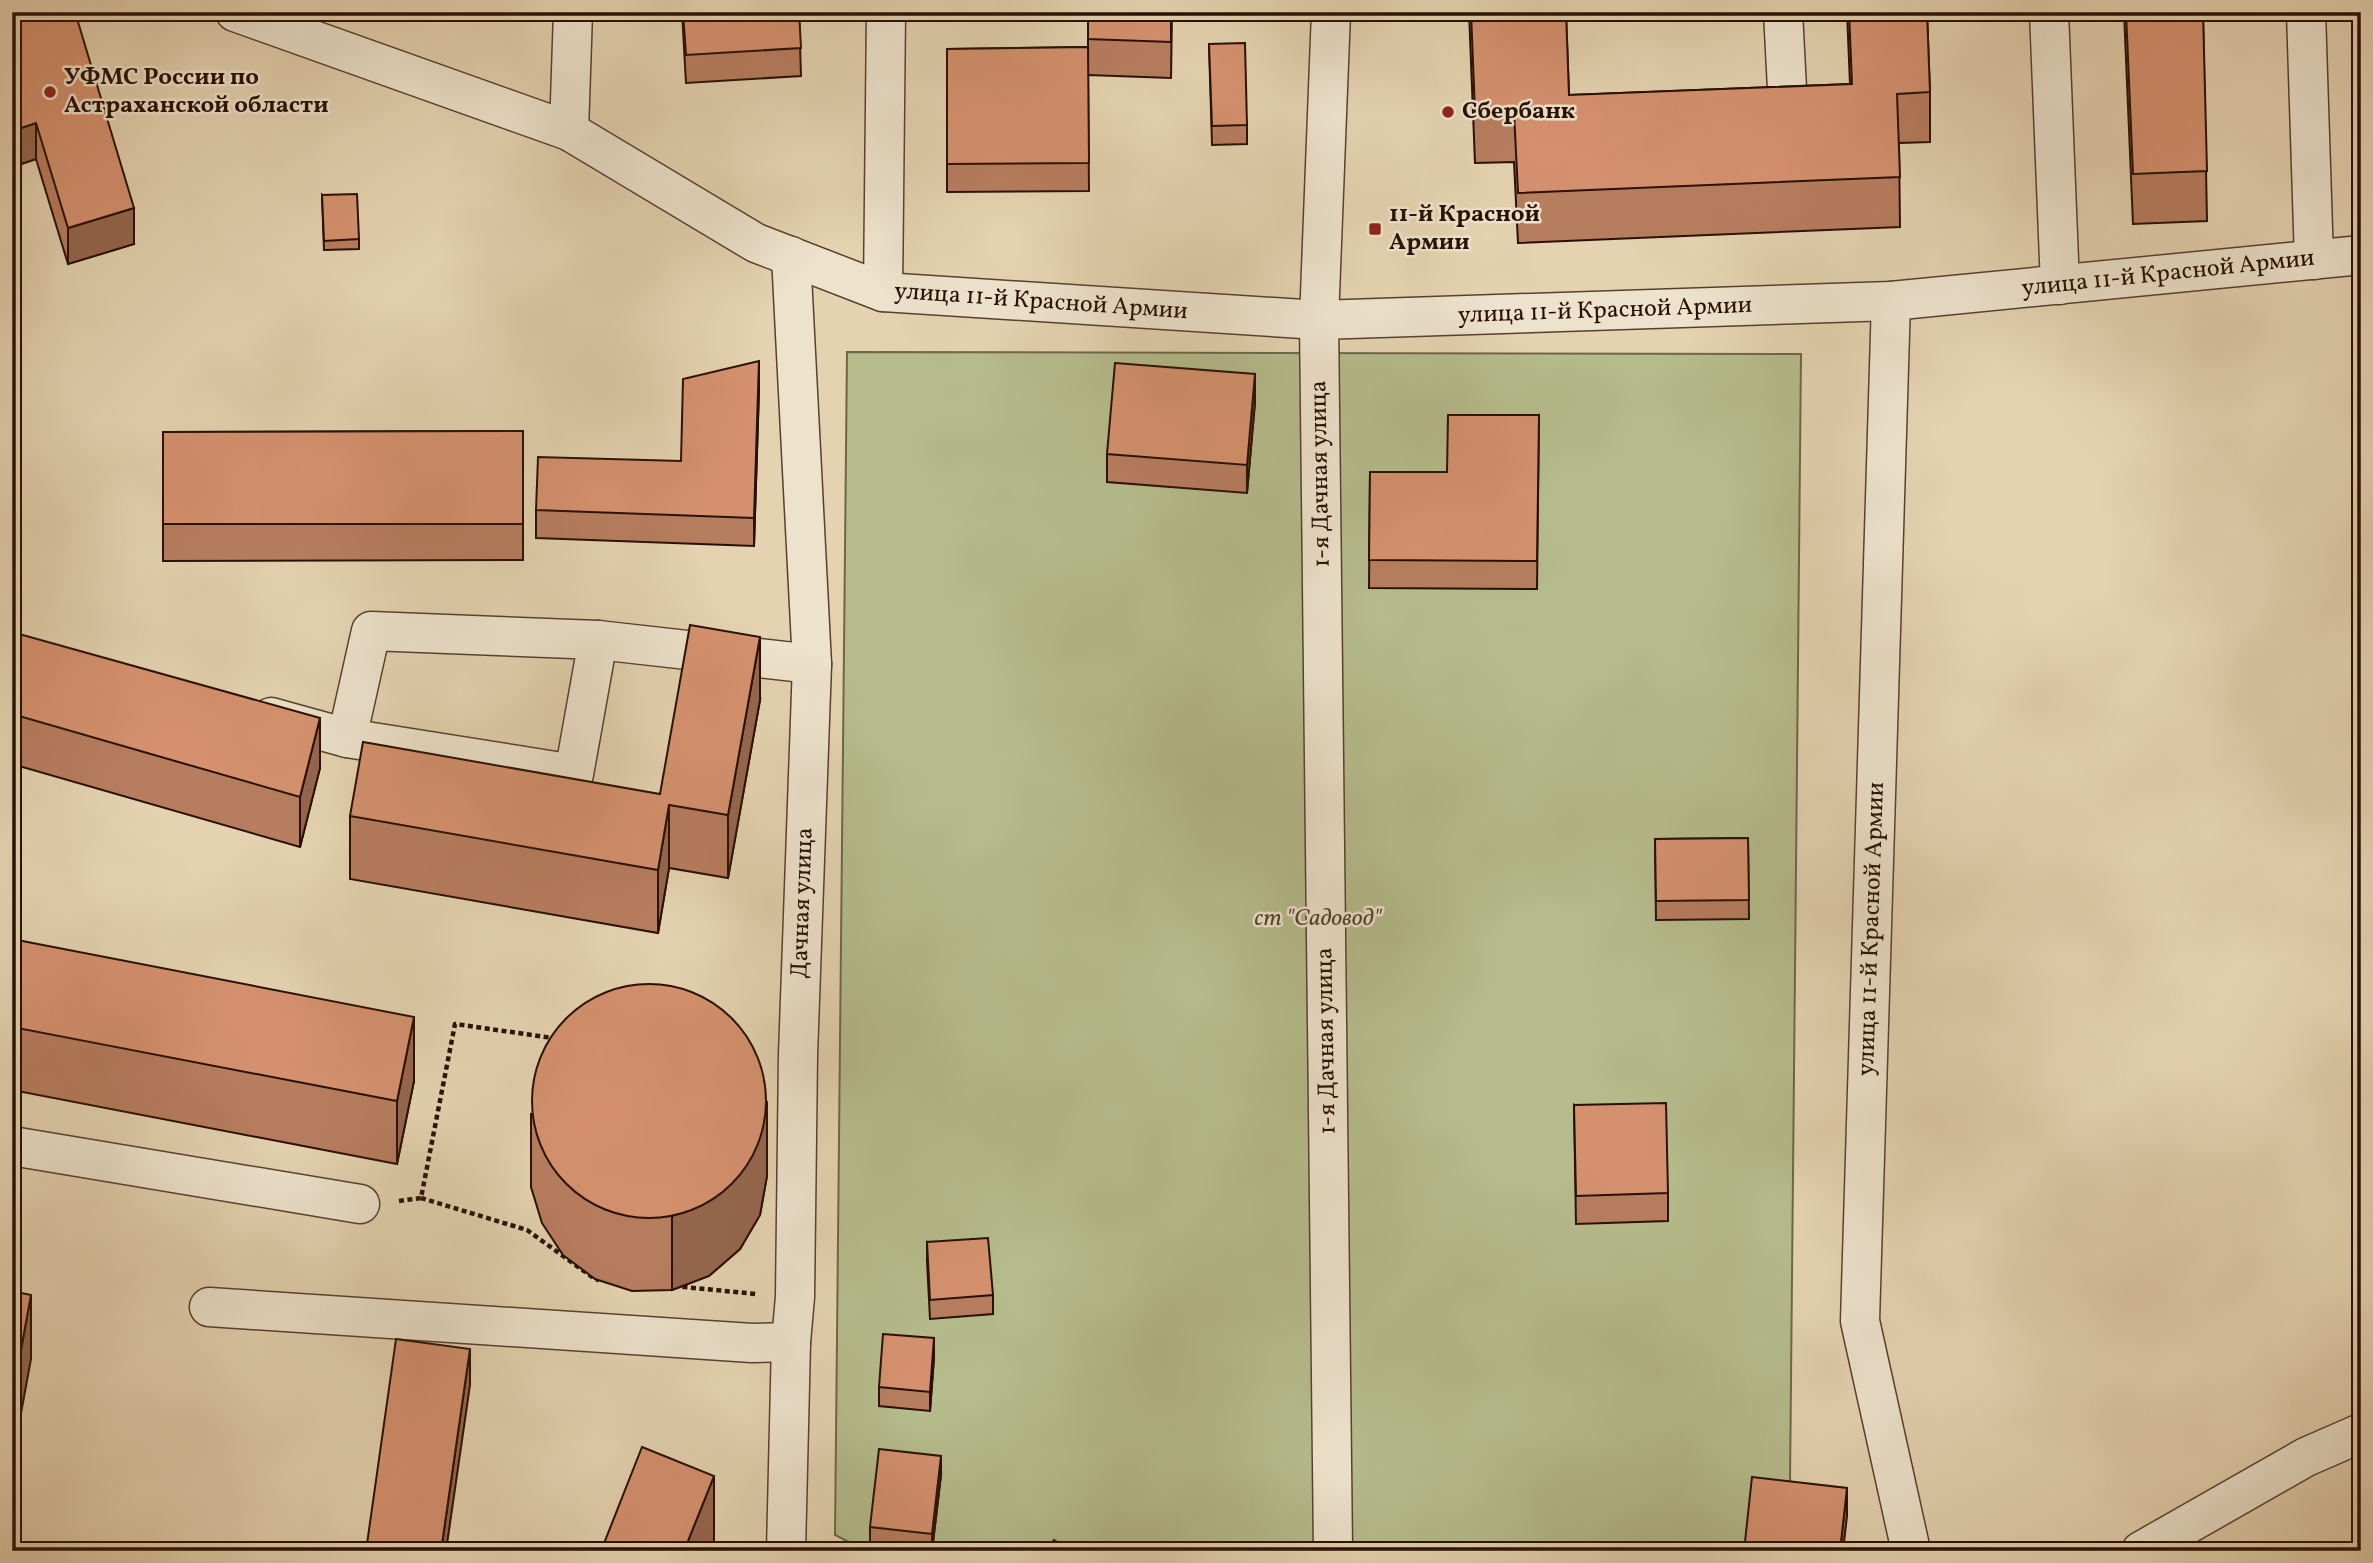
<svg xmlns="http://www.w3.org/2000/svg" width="2373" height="1563" viewBox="0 0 2373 1563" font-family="Vollkorn,serif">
<rect width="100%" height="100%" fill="#e4d2b0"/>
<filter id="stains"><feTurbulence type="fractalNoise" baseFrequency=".00286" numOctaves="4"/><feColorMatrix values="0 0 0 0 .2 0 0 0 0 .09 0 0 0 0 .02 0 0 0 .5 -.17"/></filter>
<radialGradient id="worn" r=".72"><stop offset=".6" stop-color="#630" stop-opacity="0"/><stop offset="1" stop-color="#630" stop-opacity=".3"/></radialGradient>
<path fill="#b5bb8b" stroke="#6f6648" stroke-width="2" d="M847,352L1801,354L1790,1483L1795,1551H866L835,1535Z"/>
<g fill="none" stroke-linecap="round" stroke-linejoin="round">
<g stroke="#58402f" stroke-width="41">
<g id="minor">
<path d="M235,12L569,131L756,243L883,292L1319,320L1891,301L2361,255"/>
<path d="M1331,12L1319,320L1333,1551"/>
<path d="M1783,12L1787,89"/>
<path d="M2049,12L2060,285"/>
<path d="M2306,12L2314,260"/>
<path d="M569,131L573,12"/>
<path d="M883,292L886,12"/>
<path d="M1891,301L1860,1321L1911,1551"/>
<path d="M271,717L347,738L371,631L598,640L812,664"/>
<path d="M347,738L574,774L598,640"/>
<path d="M12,1146L360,1204"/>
<path d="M209,1307L752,1343L791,1342"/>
<path d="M786,1551L791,1342L795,1297L798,1055L812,664L791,256"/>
<path d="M2141,1551L2306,1457L2361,1433"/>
</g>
</g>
<g stroke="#291004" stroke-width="4.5" stroke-dasharray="5 3.5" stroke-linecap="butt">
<path d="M421,1198L527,1230L595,1279L599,1280"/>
<path d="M399,1201L421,1198L455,1024L553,1038"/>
<path d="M674,1286L756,1294"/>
</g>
<use href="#minor" stroke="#ede2cc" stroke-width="38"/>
</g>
<g fill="#b77d5f" stroke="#291004" stroke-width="2">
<path d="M12,12L134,244L68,264L36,159L12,167Z"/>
<path d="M682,12H799L801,76L686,83Z"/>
<path d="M1088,12H1172L1171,78L1088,75L1089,191L947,192V49L1088,47Z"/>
<path d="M1469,12H1566L1569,95L1850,84L1847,12H1927L1930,92V142L1899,143L1900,227L1518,243L1514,162L1475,163Z"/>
<path d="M2124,12H2203L2207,221L2133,224Z"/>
<path d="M2354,12H2361V191H2358Z"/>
<path d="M1209,44L1247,125V144L1212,145Z"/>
<path d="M322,195L359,239V249L324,250Z"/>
<path d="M759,389L754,546L536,538V510L681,461Z"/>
<path d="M1255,402L1247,493L1107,482V454Z"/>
<path d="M1539,415L1537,589L1369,588L1370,472H1447Z"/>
<path d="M523,431V560L163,561V432Z"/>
<path d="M12,632L320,768L300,847L12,764Z"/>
<path d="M760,700L728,878L669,868L658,933L350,879V816L660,794Z"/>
<path d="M1748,838L1749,919L1656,920L1655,839Z"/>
<path d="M12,939L414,1081L397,1164L12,1090Z"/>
<path d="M1574,1105L1668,1193V1221L1576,1224Z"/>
<path d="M531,1114L767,1176L760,1215L740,1249L709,1276L672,1290L632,1291L595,1279L563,1255L542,1223L531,1187Z"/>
<path d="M927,1242L993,1295V1314L930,1319L927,1261Z"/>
<path d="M934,1357L930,1411L879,1406V1387Z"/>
<path d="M941,1475L932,1551H911L870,1546V1527Z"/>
</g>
<g fill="#95664e" stroke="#291004" stroke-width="2">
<path d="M36,123V159L12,167V131Z"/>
<path d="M134,208V244L68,264V228Z"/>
<path d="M759,361V389L754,546V518Z"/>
<path d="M1255,374V402L1247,493V465Z"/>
<path d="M760,637V700L728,878V815Z"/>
<path d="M320,718V768L300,847V797Z"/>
<path d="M669,805V868L658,933V870Z"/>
<path d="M414,1017V1081L397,1164V1101Z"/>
<path d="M767,1103V1176L760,1215L740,1249L709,1276L672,1290V1217Z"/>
<path d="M31,1295V1359L12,1462V1399Z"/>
<path d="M934,1338V1357L930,1411V1392Z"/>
<path d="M470,1349V1385L446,1551H441Z"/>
<path d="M941,1456V1475L932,1551V1534Z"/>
<path d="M714,1476V1548L713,1551H684Z"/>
<path d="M1847,1488V1516L1843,1551H1840Z"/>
</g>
<g fill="#d5916f" stroke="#291004" stroke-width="2">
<path d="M12,12H75L134,208L68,228L36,123L12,131Z"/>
<path d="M683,12H799L801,48L686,55Z"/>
<path d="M1088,12H1171V42L1088,39Z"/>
<path d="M1471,12H1566L1569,95L1852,84L1849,12H1927L1930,92L1897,94L1900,177L1518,193L1514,112L1475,113Z"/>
<path d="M2126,12H2203L2207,171L2133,174Z"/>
<path d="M2355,12H2361V141H2358Z"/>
<path d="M1245,43L1247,125L1212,126L1209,44Z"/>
<path d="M1088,47L1089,163L947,164V49Z"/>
<path d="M357,194L359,239L324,241L322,195Z"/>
<path d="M759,361L754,518L536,510L538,457L681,461L683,379Z"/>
<path d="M1115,363L1255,374L1247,465L1107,454Z"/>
<path d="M1448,415H1539L1537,561L1369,560L1370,472H1447Z"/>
<path d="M523,431V524H163V432Z"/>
<path d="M690,625L760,637L728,815L669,805L658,870L350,816L363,742L660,794Z"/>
<path d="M12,632L320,718L300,797L12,714Z"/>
<path d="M1748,838L1749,900L1656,901L1655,839Z"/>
<path d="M12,939L414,1017L397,1101L12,1027Z"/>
<circle cx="649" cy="1101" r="117"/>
<path d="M1666,1103L1668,1193L1576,1196L1574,1105Z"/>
<path d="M988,1238L993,1295L930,1300L927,1242Z"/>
<path d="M12,1291L31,1295L12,1399Z"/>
<path d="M883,1334L934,1338L930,1392L879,1387Z"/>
<path d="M396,1339L470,1349L441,1551H366Z"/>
<path d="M642,1447L714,1476L684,1551H601Z"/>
<path d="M879,1449L941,1456L932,1534L870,1527Z"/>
<path d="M1752,1477L1847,1488L1840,1551H1744Z"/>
<path d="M1054,1540L1073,1551H1048Z"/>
</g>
<g fill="#8f2418" stroke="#ede2cc" stroke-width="2.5">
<circle cx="50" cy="92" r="7"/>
<circle cx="1448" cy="112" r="7"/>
<rect x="1368" y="222" width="14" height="14" rx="3.5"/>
</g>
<g text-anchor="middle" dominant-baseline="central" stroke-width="5" stroke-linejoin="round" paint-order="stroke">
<g font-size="24" font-weight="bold" fill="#291004" stroke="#ede2cc" text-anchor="start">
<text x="64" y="78">УФМС России по<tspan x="64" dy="28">Астраханской области</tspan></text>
<text x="1462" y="112">Сбербанк</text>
<text x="1389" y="215">11-й Красной<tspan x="1389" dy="28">Армии</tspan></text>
</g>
<g font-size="24" fill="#291004" stroke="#ede2cc">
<text transform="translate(2168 274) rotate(-6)">улица 11-й Красной Армии</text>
<text transform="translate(1041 302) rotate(4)">улица 11-й Красной Армии</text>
<text transform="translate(1605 311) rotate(-2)">улица 11-й Красной Армии</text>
<text transform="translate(1321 474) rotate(-91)">1-я Дачная улица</text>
<text transform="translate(803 903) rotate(-88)">Дачная улица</text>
<text transform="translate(1872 929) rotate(-88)">улица 11-й Красной Армии</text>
<text transform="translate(1327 1041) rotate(-91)">1-я Дачная улица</text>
</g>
<g font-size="24" font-style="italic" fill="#53432c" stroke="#ede2cc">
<text x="1318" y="919">ст "Садовод"</text>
</g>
</g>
<rect width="2373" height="1563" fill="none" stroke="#e4d2b0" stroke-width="42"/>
<rect x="14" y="14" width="2345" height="1535" fill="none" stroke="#291004" stroke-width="3.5"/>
<rect x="21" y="21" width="2331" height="1521" fill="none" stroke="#291004" stroke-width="2"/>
<rect width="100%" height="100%" filter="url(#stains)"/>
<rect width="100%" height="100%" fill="url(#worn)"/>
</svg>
